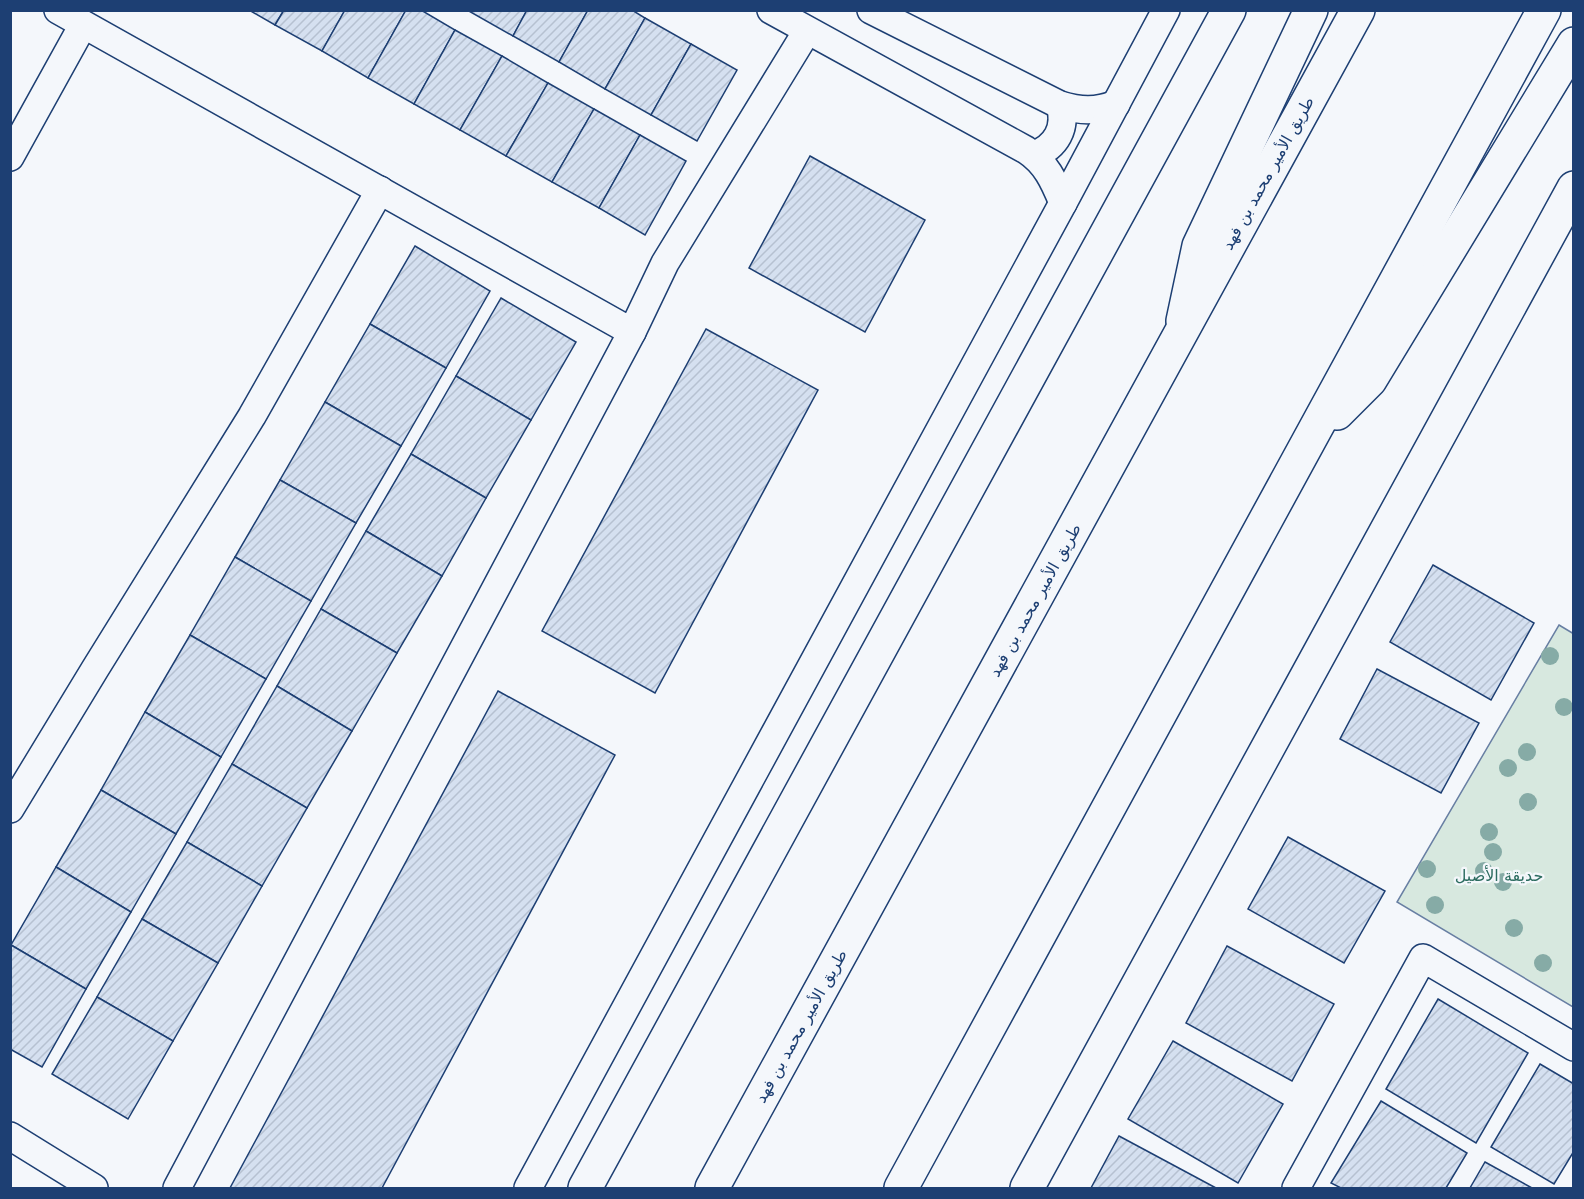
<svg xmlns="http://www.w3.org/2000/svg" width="1584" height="1199" viewBox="0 0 1584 1199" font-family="'DejaVu Sans',Cairo,sans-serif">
<defs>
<pattern id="building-hatch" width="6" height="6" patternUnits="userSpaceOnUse" patternTransform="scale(1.5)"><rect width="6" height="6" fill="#d5e0f0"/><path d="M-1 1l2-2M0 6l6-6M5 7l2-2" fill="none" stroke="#b6c1d1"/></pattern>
</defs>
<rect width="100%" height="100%" fill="#f4f7fb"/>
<path fill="#d7e8df" stroke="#687fa3" stroke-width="1.5" d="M1559,625L1574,634L1573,1007L1397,902Z"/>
<g fill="url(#building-hatch)" stroke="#1d3f73" stroke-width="1.5">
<path d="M249,10H284L275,25Z"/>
<path d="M284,10H345L322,51L275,25Z"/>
<path d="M345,10H406L368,78L322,51Z"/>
<path d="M406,10H421L455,30L414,104L368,78Z"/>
<path d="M467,10H527L513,36Z"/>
<path d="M527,10H588L559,62L513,36Z"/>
<path d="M588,10H632L645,18L605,89L559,62Z"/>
<path d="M645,18L691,44L651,115L605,89Z"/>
<path d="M455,30L502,56L460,130L414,104Z"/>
<path d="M691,44L737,70L697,141L651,115Z"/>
<path d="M502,56L548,83L506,156L460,130Z"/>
<path d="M548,83L594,109L552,182L506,156Z"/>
<path d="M594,109L640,135L599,208L552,182Z"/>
<path d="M640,135L686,161L645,235L599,208Z"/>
<path d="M810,156L925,220L865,332L749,268Z"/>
<path d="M415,246L490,291L446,368L370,324Z"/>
<path d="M501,298L576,342L531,420L456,376Z"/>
<path d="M370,324L446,368L401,446L325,402Z"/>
<path d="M706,329L818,390L655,693L542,631Z"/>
<path d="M456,376L531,420L486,498L411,454Z"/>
<path d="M325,402L401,446L356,523L280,480Z"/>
<path d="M411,454L486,498L442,576L366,531Z"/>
<path d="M280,480L356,523L311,601L235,557Z"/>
<path d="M366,531L442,576L397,653L321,609Z"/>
<path d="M235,557L311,601L266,679L190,635Z"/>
<path d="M1433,565L1534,623L1491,700L1390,642Z"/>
<path d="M321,609L397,653L352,731L277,686Z"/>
<path d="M190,635L266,679L221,757L145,712Z"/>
<path d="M1377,669L1479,723L1441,793L1340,739Z"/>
<path d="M277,686L352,731L307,808L232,764Z"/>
<path d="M498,691L615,755L382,1188H230Z"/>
<path d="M145,712L221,757L176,834L101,790Z"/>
<path d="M232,764L307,808L262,886L187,842Z"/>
<path d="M101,790L176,834L131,912L56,867Z"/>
<path d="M1288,837L1385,891L1344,963L1248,909Z"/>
<path d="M187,842L262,886L218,963L142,919Z"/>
<path d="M56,867L131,912L86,989L11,945Z"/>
<path d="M142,919L218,963L173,1041L97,997Z"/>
<path d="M11,945L86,989L42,1067L10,1049Z"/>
<path d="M1227,946L1334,1004L1292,1081L1186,1023Z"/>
<path d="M97,997L173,1041L128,1119L52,1074Z"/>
<path d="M1438,999L1528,1053L1476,1143L1386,1089Z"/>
<path d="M1173,1041L1283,1104L1238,1183L1128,1119Z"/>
<path d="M1540,1064L1574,1084V1151L1554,1184L1491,1147Z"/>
<path d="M1381,1101L1467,1153L1446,1188H1341L1331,1183Z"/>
<path d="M1119,1136L1216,1188H1091Z"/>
<path d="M1485,1162L1532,1188H1470Z"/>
</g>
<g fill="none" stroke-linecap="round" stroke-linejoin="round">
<g stroke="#1d3f73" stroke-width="30">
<g id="minor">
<path d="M58,10L632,332L665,263L807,31"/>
<path d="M771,10L1026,150C1046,163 1054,181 1063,203"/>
<path d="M871,10L1060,105C1080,111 1096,112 1116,104"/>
<path d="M1034,155C1056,147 1067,128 1060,105"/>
<path d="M10,157L83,25"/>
<path d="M10,809L95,669L252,416L380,190"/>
<path d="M10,1136L94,1188"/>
<path d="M177,1188L632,332"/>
<path d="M528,1188L1063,203L1166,10"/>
<path d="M1296,1188L1423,958L1574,1047"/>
</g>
</g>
<g stroke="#1d3f73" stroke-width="36">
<g id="secondary">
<path d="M1183,321L1199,246L1311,10"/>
<path d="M585,1188L1229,10"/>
<path d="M1027,1188L1574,188"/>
</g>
</g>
<g stroke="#1d3f73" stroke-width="36">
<g id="motorway">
<path d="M1337,413L1370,380L1574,44"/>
<path d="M712,1188L1358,10"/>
<path d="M901,1188L1544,10"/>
</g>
</g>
<use href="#minor" stroke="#f4f7fb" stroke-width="27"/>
<use href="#secondary" stroke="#f4f7fb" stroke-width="33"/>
<use href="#motorway" stroke="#f4f7fb" stroke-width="33"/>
</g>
<g fill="#86aba6">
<circle cx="1550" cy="656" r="9"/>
<circle cx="1564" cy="707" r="9"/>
<circle cx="1527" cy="752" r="9"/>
<circle cx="1508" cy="768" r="9"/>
<circle cx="1528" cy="802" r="9"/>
<circle cx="1489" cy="832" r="9"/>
<circle cx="1493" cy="852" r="9"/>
<circle cx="1427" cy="869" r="9"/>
<circle cx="1484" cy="871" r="9"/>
<circle cx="1503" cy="882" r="9"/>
<circle cx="1435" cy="905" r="9"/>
<circle cx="1514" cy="928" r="9"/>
<circle cx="1543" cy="963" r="9"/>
</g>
<g text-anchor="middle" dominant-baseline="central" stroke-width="4.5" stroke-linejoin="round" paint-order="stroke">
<g font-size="16" fill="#1d3f73" stroke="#f4f7fb">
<text transform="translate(1268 173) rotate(-61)">طريق الأمير محمد بن فهد</text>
<text transform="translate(1035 600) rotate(-61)">طريق الأمير محمد بن فهد</text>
<text transform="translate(801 1026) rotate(-61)">طريق الأمير محمد بن فهد</text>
</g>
<g font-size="16" fill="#2c6c60" stroke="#f4f7fb">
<text x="1499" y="875">حديقة الأصيل</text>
</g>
</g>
<rect width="1584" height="1199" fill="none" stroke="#1d3f73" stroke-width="24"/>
</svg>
